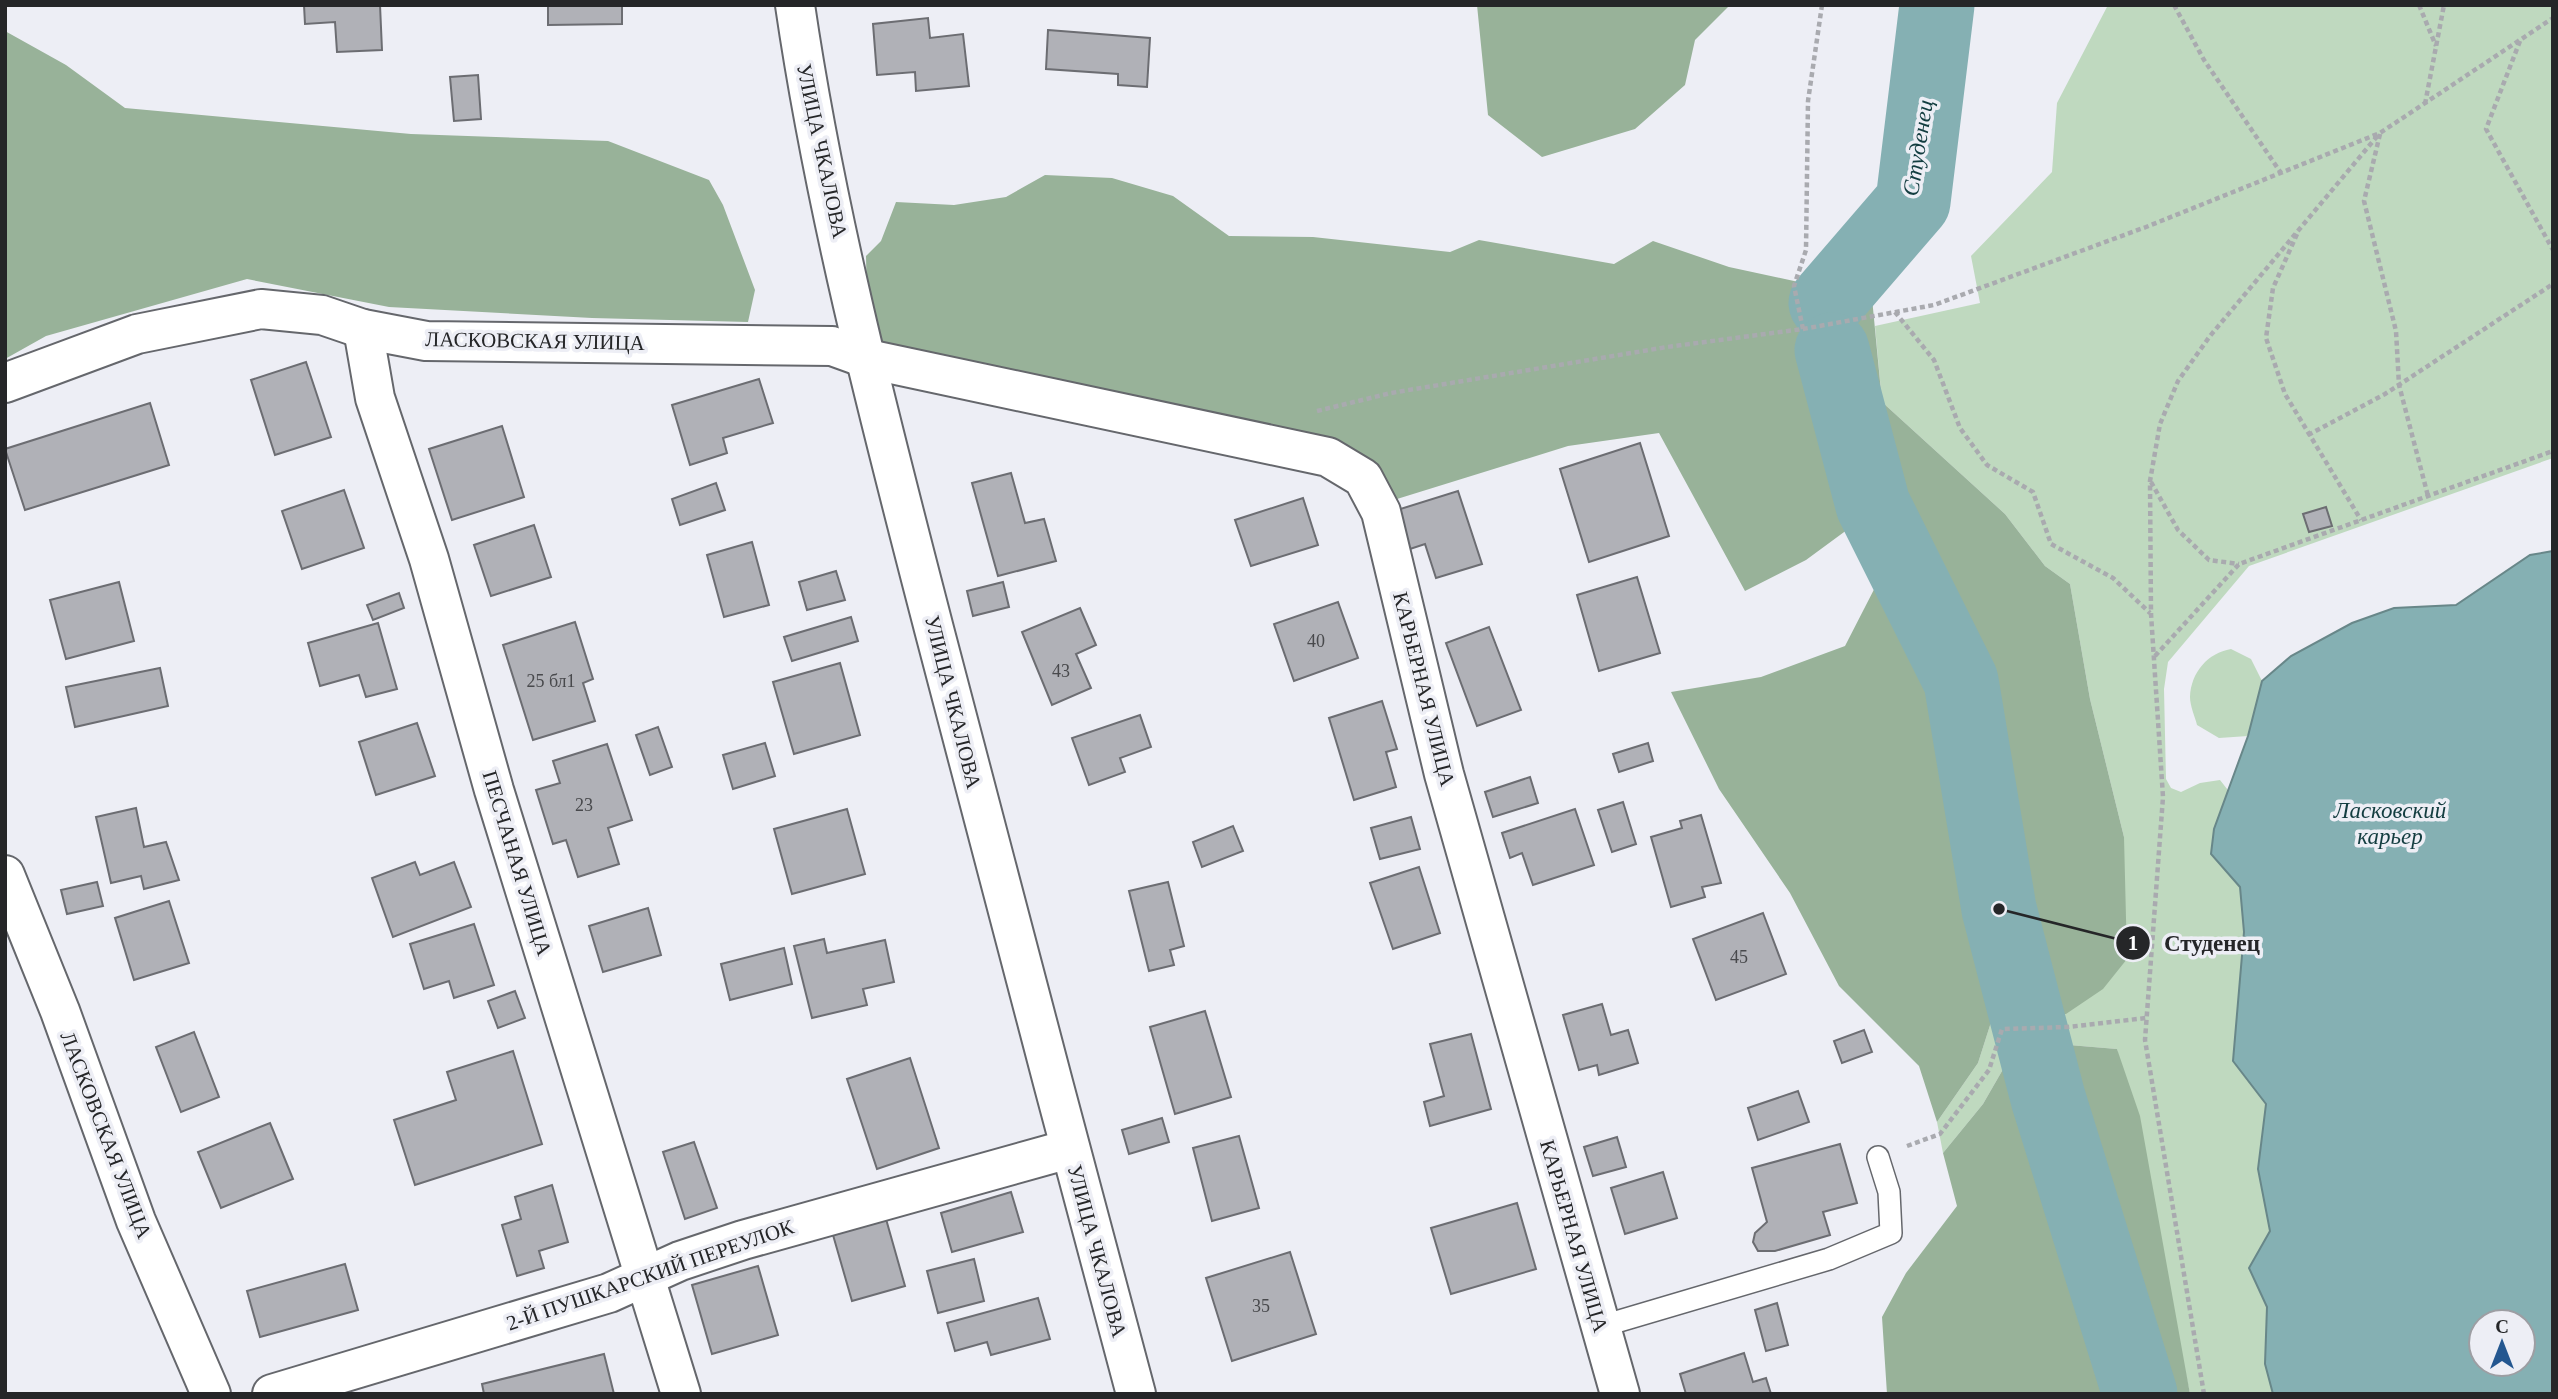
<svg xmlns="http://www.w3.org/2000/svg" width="2558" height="1399" viewBox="0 0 2558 1399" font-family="'Times New Roman',serif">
<rect width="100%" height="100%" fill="#edeef5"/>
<g fill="#bfd9bf">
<path d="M2108,5H2553V458L2249,566L2168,662L2164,689L2166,779L2171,788L2181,792L2200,783L2220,780L2231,794L2306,1394H2190L2117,1049L2057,1044L2017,1045L1983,1104L1943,1153L1937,1122L1978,1063L1993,1016L2066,1014L2124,837L2090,699L2070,584L2045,566L2005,514L1882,402L1875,326L1980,303L1971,256L2052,172L2057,103Z"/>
<path d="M2231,649L2251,659L2262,681L2248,736L2219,738L2197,725C2195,717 2190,706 2190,697C2191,672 2208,653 2231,649Z"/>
</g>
<g fill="#98b299">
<path d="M1477,5H1730L1695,40L1685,85L1635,129L1542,157L1488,115Z"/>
<path d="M5,31L66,65L125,108L411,134L608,141L709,180L723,205L755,290L748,322L592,318L389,307L247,279L46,336L5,359Z"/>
<path d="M1045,175L1112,178L1173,196L1229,236L1313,237L1450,252L1479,240L1614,264L1653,241L1729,267L1872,298L1882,402L2005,514L2045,566L2070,584L2090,699L2124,837L2127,959L2103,989L2066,1014L1993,1016L1978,1063L1937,1122L1919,1066L1839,986L1790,893L1719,789L1671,692L1761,677L1845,646L1884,570L1855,524L1806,560L1745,591L1659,433L1568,446L1397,499L1354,455L878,347L867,305L866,256L881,241L896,202L954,205L1006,197Z"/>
<path d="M2057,1044L2117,1049L2140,1116L2190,1394H1887L1882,1317L1906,1273L1957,1206L1943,1153L1983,1104L2017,1045Z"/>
</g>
<path fill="#85b0b3" stroke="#688789" stroke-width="2" fill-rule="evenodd" d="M2553,551V1394H2273L2265,1364L2267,1307L2249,1268L2270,1231L2258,1169L2266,1104L2233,1061L2244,932L2240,887L2211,854L2214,829L2248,736L2262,681L2291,656L2352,623L2394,608L2456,605L2530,555ZM2481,1322H2523V1364H2481Z"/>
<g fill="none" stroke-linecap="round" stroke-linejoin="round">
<g stroke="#85b0b3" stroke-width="75">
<path d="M1826,303L1913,202L1937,5"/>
<path d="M1832,350L1873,505L1961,681L1999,909L2048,1098L2140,1394"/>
</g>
</g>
<g fill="#b0b1b7" stroke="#6c6d72" stroke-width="2">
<path d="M304,5H380L382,50L337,52L335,22L305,24Z"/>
<path d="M548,5H622V24L548,25Z"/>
<path d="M928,18L930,38L963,34L969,86L916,91L915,72L877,75L873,24Z"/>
<path d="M1048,30L1150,38L1147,87L1118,85V74L1046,69Z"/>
<path d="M478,75L481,119L454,121L450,77Z"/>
<path d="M306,362L331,437L275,455L251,380Z"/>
<path d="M759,379L773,423L723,438L727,453L690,465L672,405Z"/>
<path d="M150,403L169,465L25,510L5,449Z"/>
<path d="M502,426L524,497L452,520L429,449Z"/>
<path d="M1640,443L1669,536L1589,562L1560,469Z"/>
<path d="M1011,473L1025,523L1044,519L1056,561L998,576L972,483Z"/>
<path d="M716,483L725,510L680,525L672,499Z"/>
<path d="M344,490L364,548L302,569L282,511Z"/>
<path d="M1458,491L1482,564L1436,578L1425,544L1407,550L1394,511Z"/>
<path d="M1303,498L1318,545L1251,566L1235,520Z"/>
<path d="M2326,507L2332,526L2309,532L2303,514Z"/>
<path d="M534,525L551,577L491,596L474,545Z"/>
<path d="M752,542L769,605L724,617L707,555Z"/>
<path d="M836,571L845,600L807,610L799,582Z"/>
<path d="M1637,577L1660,653L1599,671L1577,595Z"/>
<path d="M119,582L134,641L66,659L50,600Z"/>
<path d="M1003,582L1009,607L973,616L967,591Z"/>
<path d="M399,593L404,608L373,620L367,605Z"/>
<path d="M1338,602L1358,658L1294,681L1274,624Z"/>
<path d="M1080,608L1096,645L1076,654L1091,688L1052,705L1022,632Z"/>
<path d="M851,617L858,641L792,661L784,637Z"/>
<path d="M575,622L593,679L583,683L595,721L533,740L503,645Z"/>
<path d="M378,623L397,689L366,697L359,675L320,686L308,643Z"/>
<path d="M1489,627L1521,710L1477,726L1446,643Z"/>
<path d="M840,663L860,735L794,754L773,682Z"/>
<path d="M160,668L168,706L75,727L66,687Z"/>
<path d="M1382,701L1397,749L1386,752L1396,787L1354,800L1329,718Z"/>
<path d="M1140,715L1151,747L1120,758L1125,772L1089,785L1072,738Z"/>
<path d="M417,723L435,776L376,795L359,742Z"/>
<path d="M658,727L672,767L650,775L636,735Z"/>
<path d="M765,743L775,776L733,789L723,755Z"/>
<path d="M1648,743L1653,761L1619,772L1613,754Z"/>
<path d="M607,744L632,820L608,828L619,864L578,877L566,840L553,844L536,790L560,783L553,761Z"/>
<path d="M1530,777L1538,803L1493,817L1485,792Z"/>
<path d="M1623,802L1636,844L1612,852L1598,810Z"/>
<path d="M136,808L144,847L166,842L179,880L144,889L141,876L111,883L96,817Z"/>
<path d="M847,809L865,874L792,894L774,829Z"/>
<path d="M1575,809L1594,865L1533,885L1522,853L1510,858L1502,833Z"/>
<path d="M1701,815L1721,883L1702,887L1705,897L1671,907L1651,837L1682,828L1680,821Z"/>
<path d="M1411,817L1420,849L1380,859L1371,828Z"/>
<path d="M1233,826L1243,851L1202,867L1193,842Z"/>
<path d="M415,862L420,875L454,862L471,907L393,937L372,878Z"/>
<path d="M1419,867L1440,933L1393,949L1370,883Z"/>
<path d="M97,882L103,906L67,914L61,890Z"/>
<path d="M1168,882L1184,946L1170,950L1174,965L1149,971L1129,891Z"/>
<path d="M169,901L189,963L134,980L115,918Z"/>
<path d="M648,908L661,955L603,972L589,926Z"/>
<path d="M1763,913L1786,974L1716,1000L1693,939Z"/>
<path d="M474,924L494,985L454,998L449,981L424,989L410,944Z"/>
<path d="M824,939L827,953L885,940L894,982L863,989L867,1005L812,1018L794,946Z"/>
<path d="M784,948L792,984L730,1000L721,964Z"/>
<path d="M515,991L525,1018L498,1028L488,1001Z"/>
<path d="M1602,1004L1611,1035L1628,1030L1638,1063L1599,1075L1597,1065L1579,1070L1563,1015Z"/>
<path d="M1205,1011L1231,1097L1175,1114L1150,1027Z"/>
<path d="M1864,1030L1872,1052L1842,1063L1834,1041Z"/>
<path d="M194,1032L219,1097L181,1112L156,1047Z"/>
<path d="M1471,1034L1491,1109L1430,1126L1424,1102L1444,1096L1430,1044Z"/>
<path d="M513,1051L542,1144L415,1185L394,1120L456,1100L447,1072Z"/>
<path d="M910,1058L939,1148L877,1169L847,1079Z"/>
<path d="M1798,1091L1809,1122L1758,1140L1748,1108Z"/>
<path d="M1162,1118L1169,1142L1129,1154L1122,1130Z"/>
<path d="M270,1123L293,1179L221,1208L198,1152Z"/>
<path d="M1239,1136L1259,1208L1212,1221L1193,1148Z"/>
<path d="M1617,1137L1626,1167L1593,1176L1584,1147Z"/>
<path d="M694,1142L717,1208L685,1219L663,1152Z"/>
<path d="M1840,1144L1857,1203L1823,1212L1830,1235L1775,1251H1758L1753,1242L1755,1233L1767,1222L1752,1168Z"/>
<path d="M1663,1172L1677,1218L1625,1234L1611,1188Z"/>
<path d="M552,1185L568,1242L539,1251L544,1268L517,1276L502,1225L521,1219L515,1197Z"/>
<path d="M1011,1192L1023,1232L952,1252L941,1213Z"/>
<path d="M1517,1203L1536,1269L1451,1294L1431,1228Z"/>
<path d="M886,1219L905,1286L852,1301L833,1235Z"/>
<path d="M1290,1252L1316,1334L1232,1361L1206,1278Z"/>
<path d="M974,1259L984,1301L938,1313L927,1271Z"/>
<path d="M345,1264L358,1310L260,1337L247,1291Z"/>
<path d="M758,1266L778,1335L712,1354L692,1285Z"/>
<path d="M1038,1298L1050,1339L991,1355L987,1342L955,1351L947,1323Z"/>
<path d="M1777,1303L1788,1345L1766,1351L1755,1310Z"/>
<path d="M1744,1353L1753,1382L1766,1378L1771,1394H1686L1680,1374Z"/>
<path d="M604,1354L614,1394H484L482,1384Z"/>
</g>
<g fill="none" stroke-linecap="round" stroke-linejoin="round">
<g stroke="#65676c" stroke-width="24">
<path id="service" d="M1599,1327L1829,1259L1891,1233L1889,1192L1878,1157"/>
</g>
<g stroke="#65676c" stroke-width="42">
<g id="minor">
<path d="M795,5C826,216 881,424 934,629C1000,885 1068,1139 1136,1394"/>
<path d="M363,329L375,398L429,559L494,790L681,1394"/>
<path d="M5,383L137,334L261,309L322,315L363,329L426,341L832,346L868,359L1328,457L1363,478L1381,512L1444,774L1620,1394"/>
<path d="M5,875L60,1011L136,1221L211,1394"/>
<path d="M272,1394L609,1293L680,1261L743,1240L1069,1149"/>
</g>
</g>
<g stroke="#a9aaaf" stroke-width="4.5" stroke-dasharray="5 3.5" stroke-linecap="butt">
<path d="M2174,5L2204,60L2281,173"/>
<path d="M2419,5L2436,46"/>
<path d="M2520,41L2486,129L2553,250"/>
<path d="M2425,104L2444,5"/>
<path d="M2380,134L2364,201L2396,331L2399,385L2428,496"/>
<path d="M2297,234L2273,288L2266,338L2285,394L2361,520"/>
<path d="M1895,312L1934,360L1960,428L1987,465L2033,492L2051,544L2113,578L2150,613"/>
<path d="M1803,329L1794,286L1806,250L1808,101L1822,5"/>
<path d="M1317,411L1391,393L1667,347L1803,329L1934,305L2146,227L2380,133L2553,18"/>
<path d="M2308,435L2385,394L2553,284"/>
<path d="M2151,482L2178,530L2209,560L2239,564"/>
<path d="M2155,656L2239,564L2553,451"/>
<path d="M1907,1146L1940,1134L1989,1070L2002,1029L2068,1027L2146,1018"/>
<path d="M2204,1394L2145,1040L2163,797L2151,614L2150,481L2160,424L2178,381L2210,336L2379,134"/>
</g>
<use href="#service" stroke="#fff" stroke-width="21"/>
<use href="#minor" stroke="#fff" stroke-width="38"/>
</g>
<g text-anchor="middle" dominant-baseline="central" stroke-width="7" stroke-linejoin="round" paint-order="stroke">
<g font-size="18" fill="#48494c">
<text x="1316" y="641">40</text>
<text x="1061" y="671">43</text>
<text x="551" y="681">25 бл1</text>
<text x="584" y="805">23</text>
<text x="1739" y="957">45</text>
<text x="1261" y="1306">35</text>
</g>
<g font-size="21" fill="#252628" stroke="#edeef5">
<text transform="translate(822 151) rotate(78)">УЛИЦА ЧКАЛОВА</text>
<text transform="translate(535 341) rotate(1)">ЛАСКОВСКАЯ УЛИЦА</text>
<text transform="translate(1424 689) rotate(76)">КАРЬЕРНАЯ УЛИЦА</text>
<text transform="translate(953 702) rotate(76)">УЛИЦА ЧКАЛОВА</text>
<text transform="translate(517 863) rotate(73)">ПЕСЧАНАЯ УЛИЦА</text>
<text transform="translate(106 1135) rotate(69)">ЛАСКОВСКАЯ УЛИЦА</text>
<text transform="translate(1574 1236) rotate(74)">КАРЬЕРНАЯ УЛИЦА</text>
<text transform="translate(1097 1251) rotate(75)">УЛИЦА ЧКАЛОВА</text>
<text transform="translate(650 1275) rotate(-19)">2-Й ПУШКАРСКИЙ ПЕРЕУЛОК</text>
</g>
<g font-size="23" font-style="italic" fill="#133d40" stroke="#edeef5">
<text transform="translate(1918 148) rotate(-81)">Студенец</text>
<text x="2390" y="810">Ласковский<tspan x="2390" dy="26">карьер</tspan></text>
</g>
</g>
<path fill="none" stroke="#252628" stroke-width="2.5" d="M1999 909L2133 943"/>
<g fill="#252628" stroke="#edeef5" stroke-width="2.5">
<circle cx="1999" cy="909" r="7"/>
<circle cx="2133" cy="943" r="18"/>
</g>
<g font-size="21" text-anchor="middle" font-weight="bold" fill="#fff">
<text x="2133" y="950">1</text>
</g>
<g font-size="23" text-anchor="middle" font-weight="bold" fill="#252628" stroke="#edeef5" stroke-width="7" stroke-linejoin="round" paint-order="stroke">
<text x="2212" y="951">Студенец</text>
</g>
<rect width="2558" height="1399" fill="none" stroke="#252628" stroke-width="14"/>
<g transform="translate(2502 1343)"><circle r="33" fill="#edeef5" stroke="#9d9ea3" stroke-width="2"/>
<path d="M0-5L12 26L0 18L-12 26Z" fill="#245790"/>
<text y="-10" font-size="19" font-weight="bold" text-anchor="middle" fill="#252628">С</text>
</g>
</svg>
